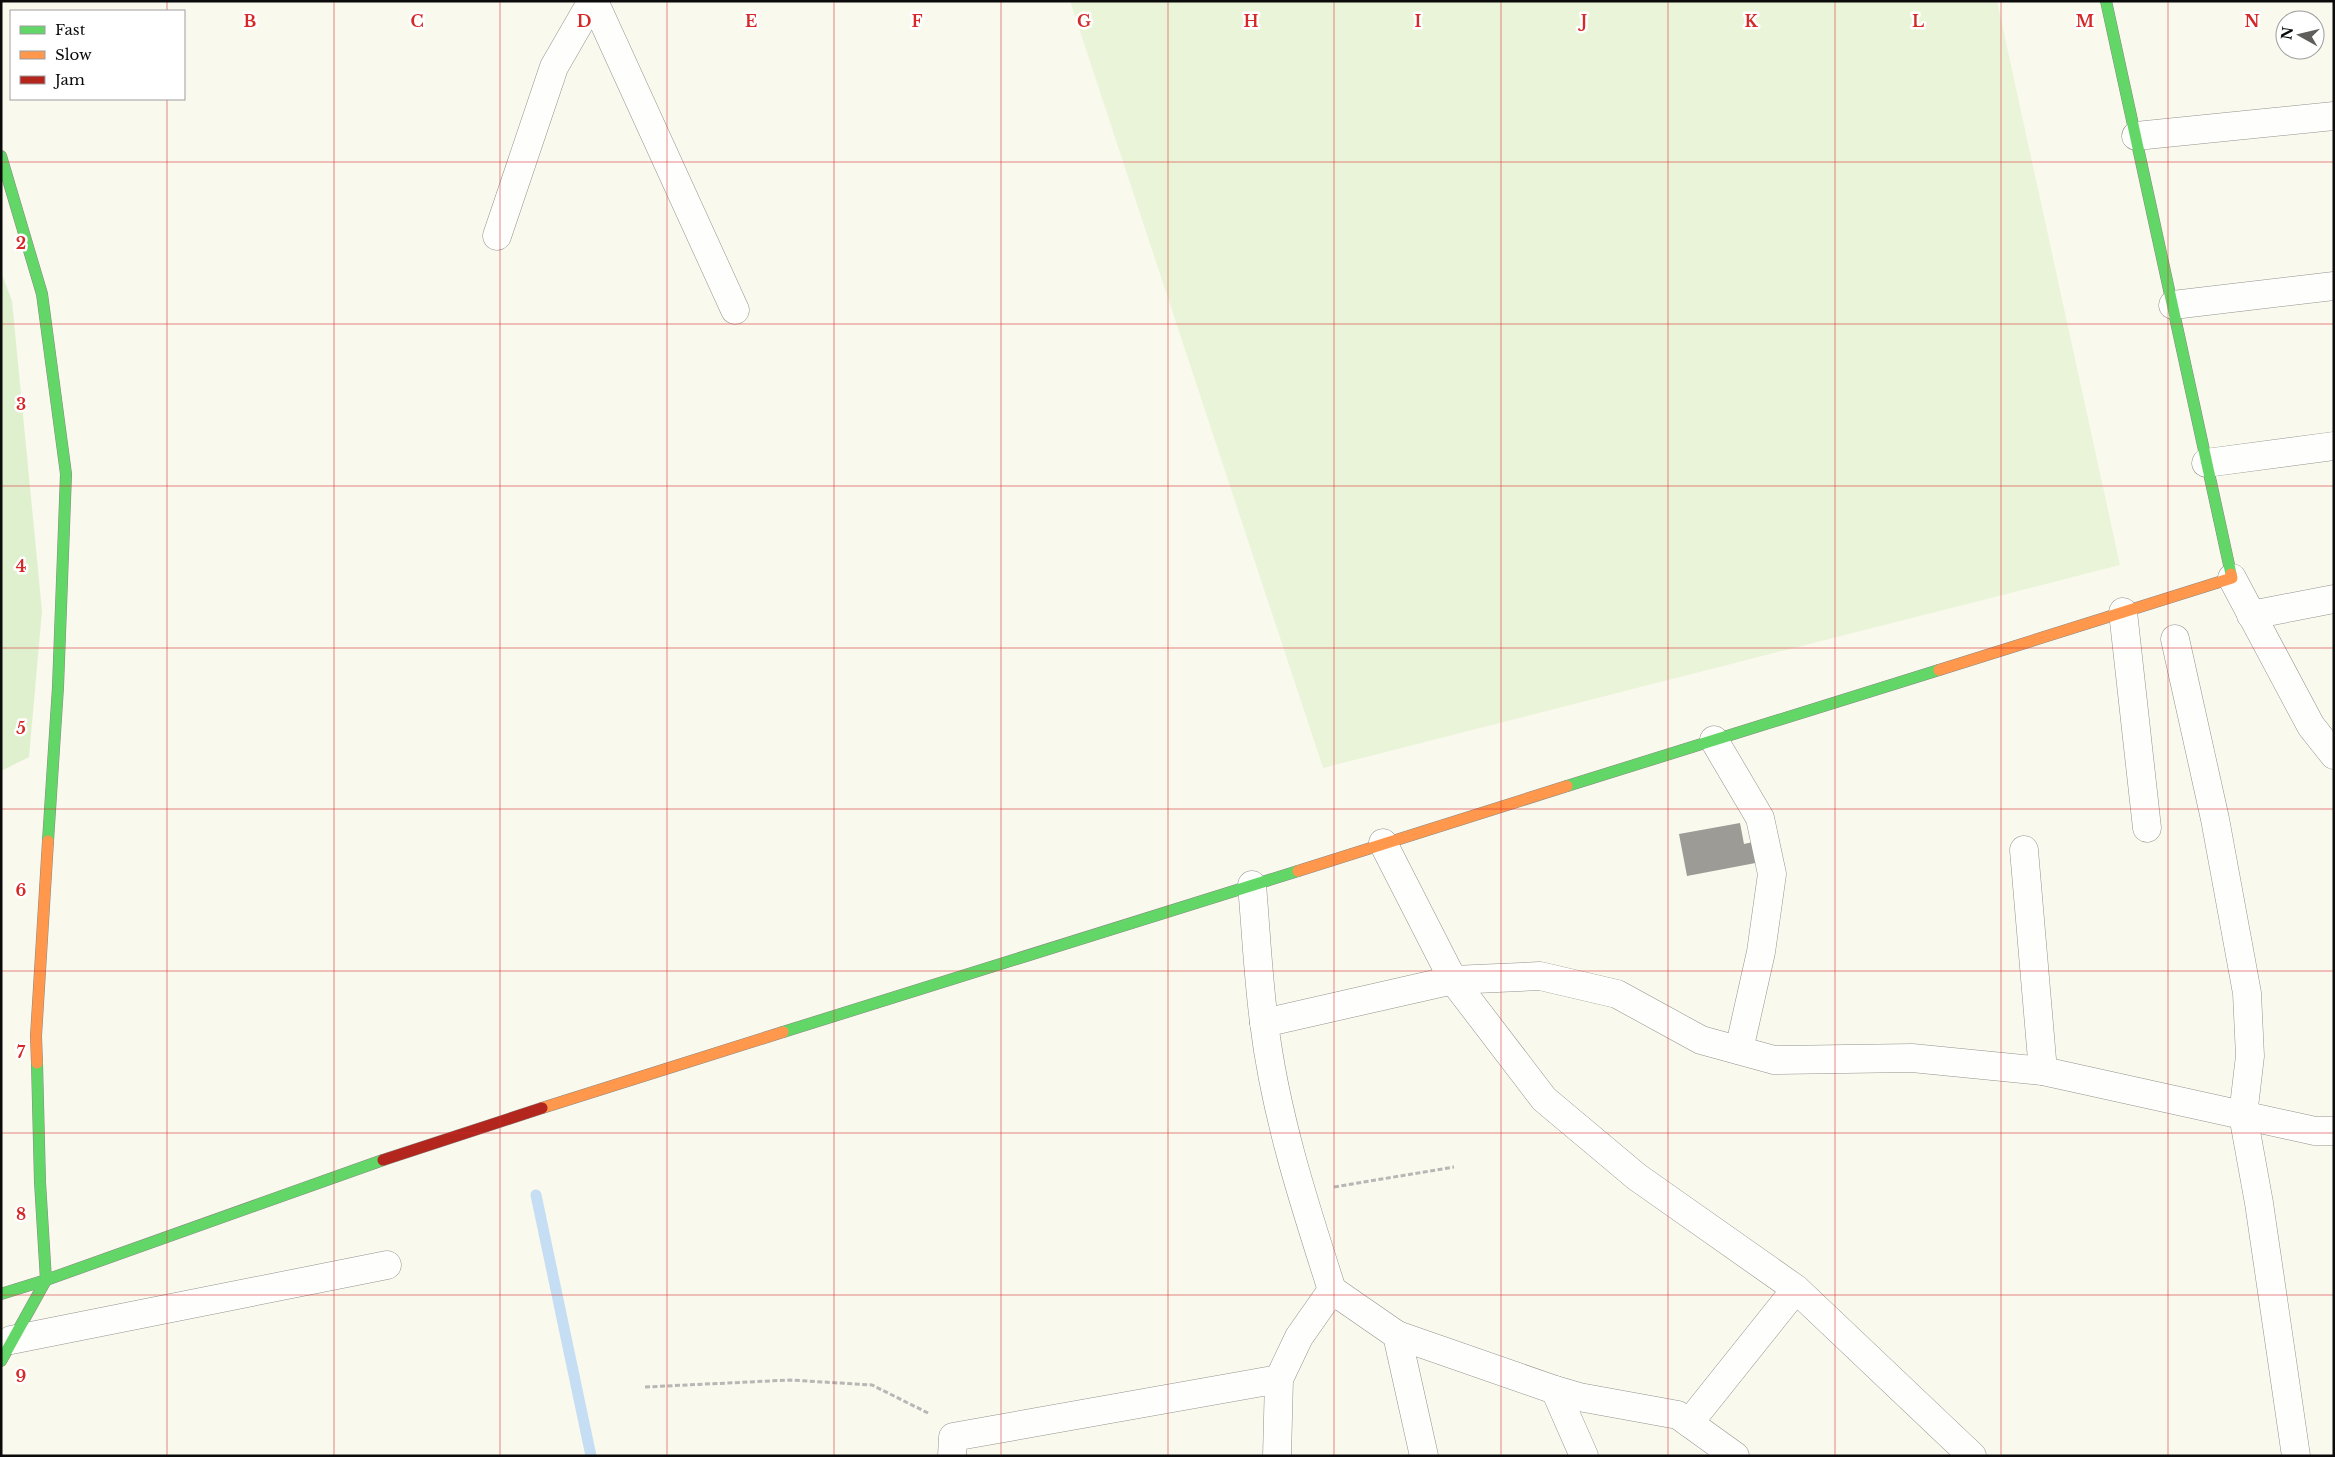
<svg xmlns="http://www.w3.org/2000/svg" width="2335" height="1457" viewBox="0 0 2335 1457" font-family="'Libre Baskerville',serif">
<rect width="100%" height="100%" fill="#faf9ee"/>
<path fill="#dff0ce" d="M1,272L12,301L42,611L29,757L1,771Z"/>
<path fill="#eaf4d8" d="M1070,1H1997L2120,565L1323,768Z"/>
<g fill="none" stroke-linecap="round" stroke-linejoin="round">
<path stroke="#c6def4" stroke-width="11" d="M536,1195L591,1456"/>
</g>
<path fill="#9c9b95" d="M1740,823L1744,844L1762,840L1766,861L1687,876L1679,834Z"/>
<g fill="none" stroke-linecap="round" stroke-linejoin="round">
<g stroke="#93928d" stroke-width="29">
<g id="street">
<path d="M594,1L735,310"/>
<path d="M2136,136L2334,116"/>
<path d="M497,236L554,67L592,1"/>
<path d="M2173,305L2334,286"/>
<path d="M2206,463L2334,446"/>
<path d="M2232,578L2311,726L2334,755"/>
<path d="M2123,612L2147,828"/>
<path d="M2251,615L2334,599"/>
<path d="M2175,639L2215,819L2247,993L2250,1056L2243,1115L2259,1203L2296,1456"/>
<path d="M1714,740L1760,818L1772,874L1761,952L1739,1050"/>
<path d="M1383,843L1453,980L1544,1099L1637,1177L1796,1289L1972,1456"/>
<path d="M2024,850L2043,1071"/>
<path d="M1252,885C1256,931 1258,976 1264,1022C1275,1114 1304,1203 1332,1290L1299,1337L1279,1379L1277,1456"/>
<path d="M1264,1023L1453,980L1540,976L1617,994L1701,1040L1774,1060L1912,1058L2043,1071L2315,1131H2334"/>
<path d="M1332,1290L1397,1335L1424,1456"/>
<path d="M1397,1335L1555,1390L1579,1397L1678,1415L1735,1456"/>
<path d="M11,1340L387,1265"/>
<path d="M1555,1390L1584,1456"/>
<path d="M1689,1423L1796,1289"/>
<path d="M952,1456L953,1437L1279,1379"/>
</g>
</g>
<g stroke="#898984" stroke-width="12">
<g id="fast">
<path d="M2106,1L2231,574"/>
<path d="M1,156L42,294L66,474L58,687L48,841"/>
<path d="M1567,786L1939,670"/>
<path d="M783,1032L1298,871"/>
<path d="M1,1294L46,1280L383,1160"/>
<path d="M1,1361L46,1280L40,1182L37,1063"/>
</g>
</g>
<g stroke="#898984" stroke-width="12">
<g id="slow">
<path d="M1939,670L2232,578L2231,574"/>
<path d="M1298,871L1567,786"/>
<path d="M37,1063L36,1036L48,841"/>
<path d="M542,1108L783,1032"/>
</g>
</g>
<g stroke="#898984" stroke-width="12">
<path id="jam" d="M383,1160L542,1108"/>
</g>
<g stroke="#b7b7b5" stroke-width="3" stroke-dasharray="5 2.5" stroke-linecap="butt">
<path d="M1334,1187L1454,1167"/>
<path d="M645,1387L790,1380L872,1385L930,1414"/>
</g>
<use href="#street" stroke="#fefefc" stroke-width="28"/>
<use href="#fast" stroke="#63d668" stroke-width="11"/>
<use href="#slow" stroke="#ff974d" stroke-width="11"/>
<use href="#jam" stroke="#b3261e" stroke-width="11"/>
</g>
<path fill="none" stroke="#d62828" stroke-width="1" stroke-opacity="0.55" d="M167,1V11M334,1V1456M500,1V1456M667,1V1456M834,1V1456M1001,1V1456M1168,1V1456M1334,1V1456M1501,1V1456M1668,1V1456M1835,1V1456M2001,1V1456M2168,1V1456M167,99V1456M1,162H2334M1,324H2334M1,486H2334M1,648H2334M1,809H2334M1,971H2334M1,1133H2334M1,1295H2334"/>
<g font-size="16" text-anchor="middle" font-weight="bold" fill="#d62828" stroke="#fff" stroke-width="5" stroke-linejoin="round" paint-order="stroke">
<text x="250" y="27">B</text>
<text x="417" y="27">C</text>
<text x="584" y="27">D</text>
<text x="751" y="27">E</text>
<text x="917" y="27">F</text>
<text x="1084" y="27">G</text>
<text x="1251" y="27">H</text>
<text x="1418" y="27">I</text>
<text x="1584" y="27">J</text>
<text x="1751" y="27">K</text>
<text x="1918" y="27">L</text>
<text x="2085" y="27">M</text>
<text x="2252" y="27">N</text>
<text x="21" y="249">2</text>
<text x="21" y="410">3</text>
<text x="21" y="572">4</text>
<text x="21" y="734">5</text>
<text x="21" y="896">6</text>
<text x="21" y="1058">7</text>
<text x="21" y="1220">8</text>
<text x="21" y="1382">9</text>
</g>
<rect width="2335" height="1457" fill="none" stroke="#0b0b0b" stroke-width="5"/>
<rect x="10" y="10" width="175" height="90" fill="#ffffff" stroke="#9d9d9d"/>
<rect x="20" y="26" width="25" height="8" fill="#63d668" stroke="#9d9d9d"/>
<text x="55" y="35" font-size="15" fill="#0b0b0b">Fast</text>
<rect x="20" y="51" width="25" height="8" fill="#ff974d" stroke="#9d9d9d"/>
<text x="55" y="60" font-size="15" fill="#0b0b0b">Slow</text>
<rect x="20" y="76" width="25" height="8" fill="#b3261e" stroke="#9d9d9d"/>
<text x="55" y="85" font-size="15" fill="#0b0b0b">Jam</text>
<g transform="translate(2300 35) rotate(278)"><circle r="24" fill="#ffffff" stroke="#9d9d9d"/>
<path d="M0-4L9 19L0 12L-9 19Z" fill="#5f5e5a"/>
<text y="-8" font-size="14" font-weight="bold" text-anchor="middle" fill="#0b0b0b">N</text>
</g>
</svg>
